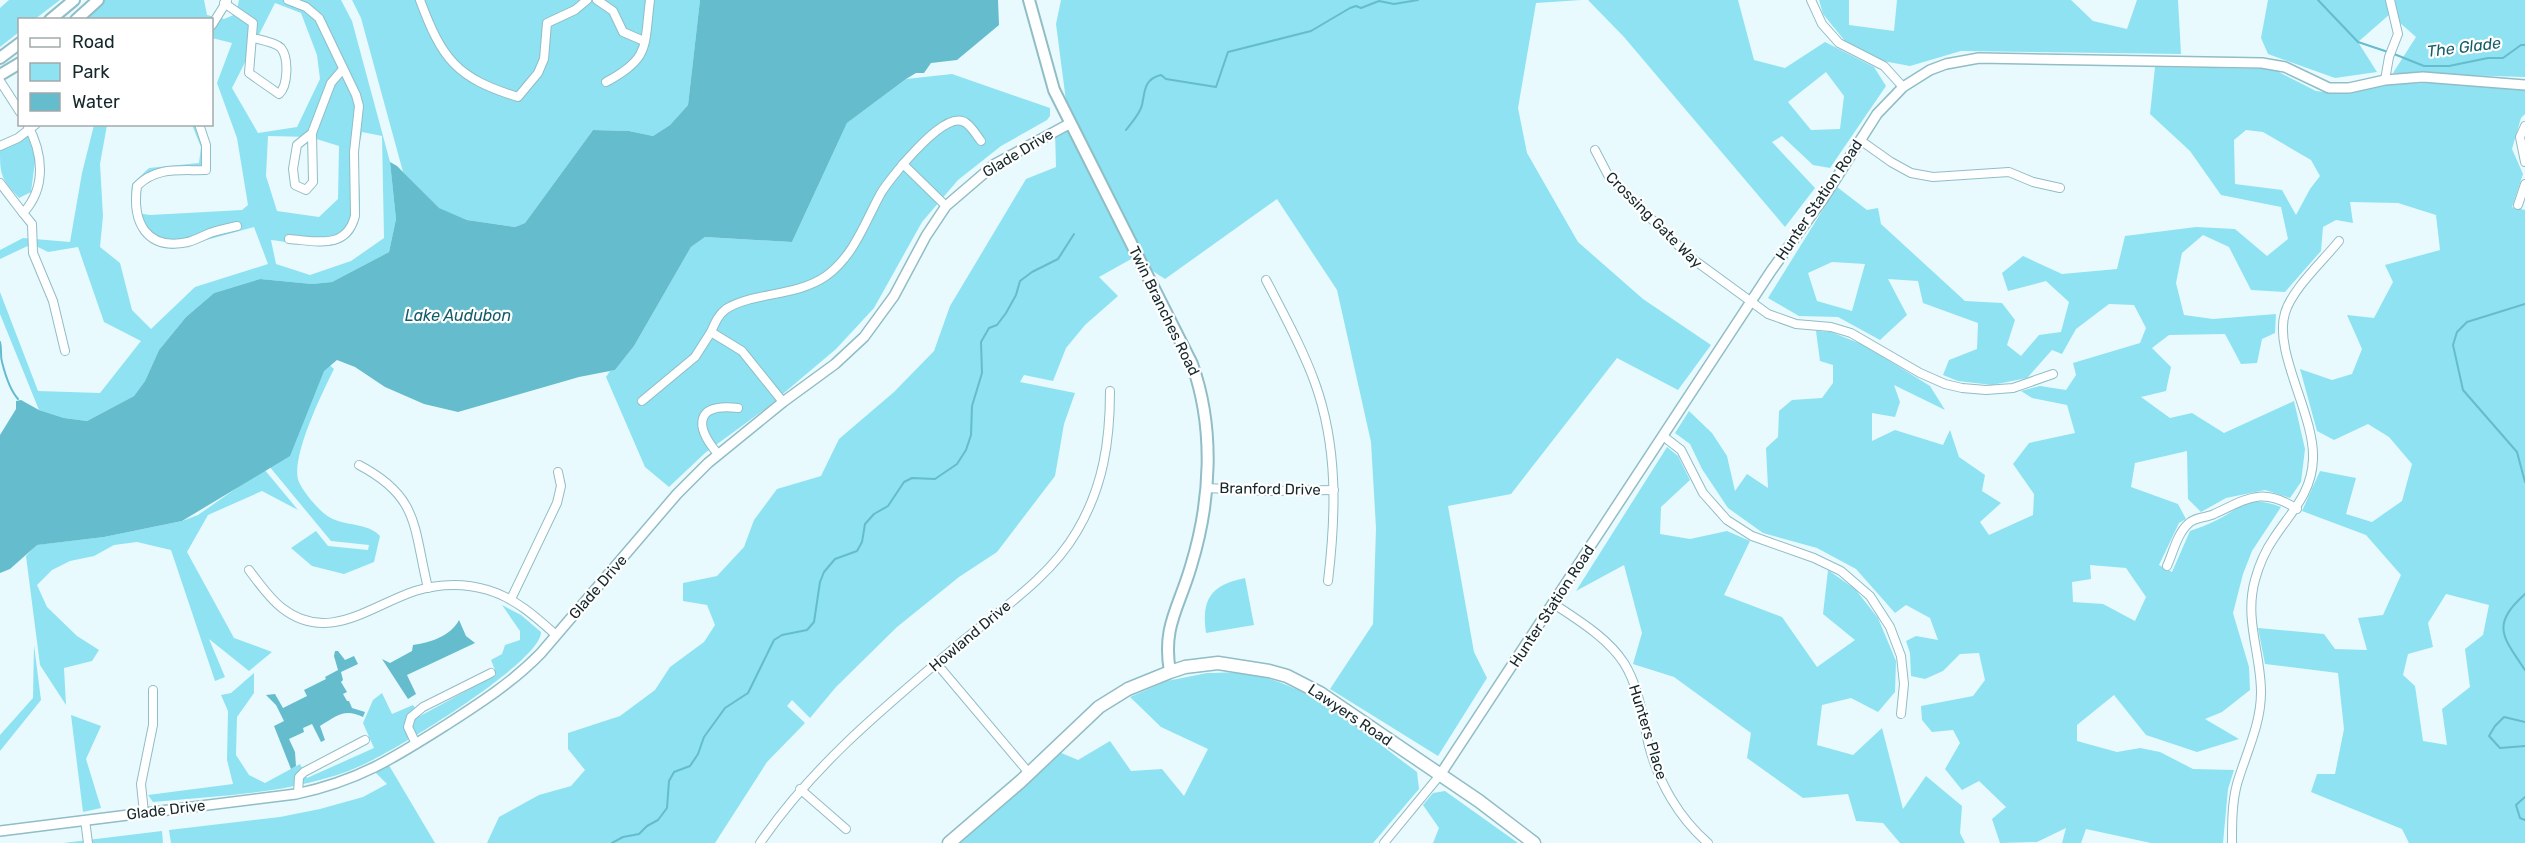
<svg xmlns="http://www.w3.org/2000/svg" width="2525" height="843" viewBox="0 0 2525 843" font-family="Rubik,sans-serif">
<rect width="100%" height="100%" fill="#e8fafe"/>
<g fill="#8ee2f2" fill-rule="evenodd">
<path d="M9,0H60L35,19L20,20L19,32L0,47V8Z"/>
<path d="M104,0H204L207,15L224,19L236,14L239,0H341L352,21L390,162L396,219L389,252L332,282L312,284L260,279L214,293L186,317L159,350L145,381L134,396L87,421L64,418L39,410L0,314V292L38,391L100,393L141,341L104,322L78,247L48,252L32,244L0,259V250L23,238L70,242L82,173L94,125H107L100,164L103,216L100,247L120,263L132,310L151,329L195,287L268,264L254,227L173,249C137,245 129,215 132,184L149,168L199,163L201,147L192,125H198L206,145V170L158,171L138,186L136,213L150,215L242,210L248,205L237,138L217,83L232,43L212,38V20L85,19ZM275,3L301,13L317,55L320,79L297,127L258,133L232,88ZM362,132L382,136L384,238L351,261L310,275L276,264L271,240C288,242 305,246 322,246C376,246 356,188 358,154C358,147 361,139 362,132ZM268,136L310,137L339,146L338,199L319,217L277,211L266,176Z"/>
<path d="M352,0H700L688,105L670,125L653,136L629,131L593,130L525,223L515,227L467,220L438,208L403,172L361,18Z"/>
<path d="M1061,0H1581L1536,3L1518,108L1527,153L1578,242L1643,299L1711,345L1678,390L1617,358L1511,494L1448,506L1474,652L1487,678L1438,756L1330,689L1373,624L1376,528L1371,442L1337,290L1277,199L1165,279L1133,258L1099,277L1118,296L1085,325L1066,348L1053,381L1024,375L1020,382L1075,393L1064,424L1055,476L997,552L959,577L897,627L836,687L810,718L792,700L787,706L805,723L767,762L715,843H487L499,817L539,795L571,786L585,770L568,749V733L620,716L655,690L670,667L704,642L715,625L707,605L683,601V583L717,576L744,547L754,520L777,489L821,476L839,439L894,392L934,351L950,306L1026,179L1056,167L1055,130L1065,125L1119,231L1069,124L1056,24Z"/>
<path d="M1588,0H1738L1754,60L1785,68L1825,42L1874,67L1886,86L1830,168L1813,165L1782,136L1772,142L1815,188L1785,227L1624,37ZM1826,72L1844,96L1840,129L1811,130L1788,102Z"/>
<path d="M1819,0H1849V25L1894,31L1897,0H2071L2093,21L2127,29L2137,0H2178L2181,54L1961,51L1910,66L1883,61L1845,41L1823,14Z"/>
<path d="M2268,0H2525V77L2393,73L2416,37L2390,14L2358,42L2377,72L2335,78L2268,54L2261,38Z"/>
<path d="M2155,67L2273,69L2316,91L2340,94L2388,84L2434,83L2525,90V114L2521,118L2512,149L2523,174L2512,207L2525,210V843H2409L2402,829L2311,792L2317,774H2335L2344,729L2338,673L2265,664L2258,628L2324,634L2335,649L2367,650L2358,618L2383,615L2401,575L2366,535L2302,511L2320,471L2356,478L2346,514L2372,522L2402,501L2412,464L2389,437L2368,424L2334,440L2317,431L2300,369L2332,380L2352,374L2362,349L2347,315L2374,318L2393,282L2385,265L2440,250L2436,215L2398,203L2350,202L2353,223L2336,220L2323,227L2321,251L2285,292L2251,290L2229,247L2203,235L2182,253L2176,283L2184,315L2213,319L2276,314L2275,333L2262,339L2257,363L2241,364L2225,334L2169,335L2152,348L2171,367L2166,391L2141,397L2170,418L2192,413L2224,433L2294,401L2305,449L2301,482L2290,498L2265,490L2226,498L2201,512L2188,499L2187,451L2135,463L2131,487L2178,504L2186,519L2179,523L2159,565L2172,572L2190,531C2199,528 2209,524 2217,520C2244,506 2248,495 2281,507L2252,551L2243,574L2233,613L2249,667L2250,690L2222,712L2205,719L2239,739L2197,752L2146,735L2114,695L2077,725V741L2117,752L2140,748L2160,752L2193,769L2234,770L2228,789L2223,843H2151L2086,829L2081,843H2062L2066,828L2037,842L2000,843L1992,819L2006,807L1979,781L1962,790L1945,769L1960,743L1953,730L1932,732L1922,720L1921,706L1973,696L1985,680L1979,653L1960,654L1943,671L1925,679L1911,676L1910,653L1906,641L1916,636L1938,640L1930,618L1906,605L1895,613L1856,569L1817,548L1763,533L1728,508L1702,469L1690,444L1675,433L1689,411L1712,433L1727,456L1735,491L1747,474L1768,488L1766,448L1778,437L1779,411L1792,400L1822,398L1833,383V365L1820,361L1816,331L1831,332L1864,345L1930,386L1945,410L1894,385L1900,402L1895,417L1872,413V441L1895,430L1943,445L1950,430L1959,457L1985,475L1982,491L2001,503L1980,522L1989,535L2033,515L2034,494L2013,464L2029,443L2075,433L2067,405L2032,398L2021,391L2040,386L2066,390L2076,375L2073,363L2140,343L2146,328L2134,305L2109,304L2076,329L2062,354L2052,350L2027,378L1992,385L1958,381L1943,375L1949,360L1977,349L1978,323L1923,303L1918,281L1888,279L1907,315L1880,340L1838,317L1799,316L1768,298L1837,187L1867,210L1878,208L1881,224L1965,301L2002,303L2015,320L2007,345L2021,356L2039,335L2061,332L2069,302L2046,281L2008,291L2002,273L2023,256L2062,274L2117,269L2125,236L2196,227L2235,229L2267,256L2288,239L2281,207L2221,195L2190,151L2150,114ZM2246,130L2263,132L2311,160L2320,176L2310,189L2296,215L2282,190L2235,184L2234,140ZM1832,262L1865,264L1852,311L1817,301L1808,273ZM2090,565L2126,568L2146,597L2135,621L2103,604L2073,602L2072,582L2091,579ZM2446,594L2489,605L2483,635L2465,649L2470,687L2442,709L2447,745L2423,741L2415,686L2403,675L2408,654L2433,647L2428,623Z"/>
<path d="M952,74L1050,108V116L1047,120L1001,146L958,180L922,222L874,308L836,349L765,409L705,453L669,487L645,467L606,377L610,371L615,370L634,346L691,247L705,237L792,242L847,123L906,79Z"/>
<path d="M28,135L36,154L31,192L19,198C1,179 0,175 0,150Z"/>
<path d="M324,360L334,369C323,391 289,460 299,482C304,493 319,511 329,517C346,527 367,522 380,536L374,562L344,574L312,566L291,548L316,531L328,546L368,550L369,545L331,541L269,466Z"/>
<path d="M1667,447L1678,456L1690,480L1661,507L1660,534L1690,539L1727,531L1750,541L1724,595L1782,617L1817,667L1855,640L1823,614L1828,570L1855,589L1878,618L1896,661L1895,692L1878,712L1851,698L1822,705L1817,745L1853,755L1882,728L1903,809L1926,776L1962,806L1960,833L1965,843H1900L1883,823L1856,821L1848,794L1803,798L1747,758L1751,733L1674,677L1633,664L1642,633L1624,565L1576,591Z"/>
<path d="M264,469L298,510L262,491L208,515L187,552L234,638L272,652L249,671L209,639L225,677L215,681L171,550L137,542L114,545L94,556L70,561L52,570L37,585L47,607L77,636L99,650L92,661L64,668L66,705L40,665L26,556L36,545L104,537L182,521L198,515Z"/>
<path d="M1245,578L1254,625L1206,633C1201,599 1211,585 1245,578Z"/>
<path d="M502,605L521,615L541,632C542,662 390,754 360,766C345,773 328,778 312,782C261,795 205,797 153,802L148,795L233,784L227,760L228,711L221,695L231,693L254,673V693L237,717L236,755L249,775L265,783L300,764L307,778L374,748L363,723L373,700L382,693L392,714L413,705L420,716L490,678L491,673L495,670L491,660L502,654L505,645L520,640V631Z"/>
<path d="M34,645L41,700L0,751V735L33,698Z"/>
<path d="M1207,673C1219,673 1233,672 1244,673C1311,683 1365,734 1417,772L1419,789L1373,843H959L1059,752L1078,760L1110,741L1131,771L1162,769L1184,796L1208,749L1161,727L1130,697L1167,681Z"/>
<path d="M71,715L101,726L86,759L101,808L83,812Z"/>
<path d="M387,762L435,843H171L169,830L280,817L320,809L363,797L387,784L373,770Z"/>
<path d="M1445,791L1518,843H1433L1439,828L1423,805L1433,793Z"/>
<path d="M162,831L163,843H63Z"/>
</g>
<g fill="#64bccc">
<path d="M700,0H998L999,25L957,60L931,63L924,73H916L906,79L847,123L792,242L705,237L691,247L634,346L615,370L579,377L458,412L424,404L385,387L355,367L337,360L324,371L290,456L182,521L104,537L37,545L10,569L0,573V435L16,409V401L21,400L39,410L64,418L87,421L134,396L145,381L159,350L186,317L214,293L260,279L312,284L332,282L389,252L396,219L390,162L397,166L439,208L467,220L515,227L525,223L593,130L629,131L653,136L670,125L688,105Z"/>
<path d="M459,620L466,636L475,643L407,675L416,694L408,699L382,659L390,663L412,651L413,645C429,643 451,636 459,620Z"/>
<path d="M335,651H338L345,660L354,656L358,664L341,672L343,680L341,682L347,692L343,694L347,701H349L352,708L365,712L363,717C344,708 337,716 320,726L325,740L321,742L312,724L303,728L304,732L289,739L295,752L296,766L291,769L274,726L284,721L276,705L266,695L275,694L283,708L307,696L304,690L326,679L325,677L338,670L334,656Z"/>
</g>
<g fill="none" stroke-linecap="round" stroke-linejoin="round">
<g stroke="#64bccc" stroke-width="2">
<path d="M2318,0L2358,42L2388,52"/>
<path d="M2394,54L2424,66H2449L2488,58H2503L2521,45H2525"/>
<path d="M1126,130C1131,123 1140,114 1142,105C1145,91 1144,79 1161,75L1166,79L1216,87L1228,52L1311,31L1350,8L1356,6L1361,8L1379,1L1394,4L1418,0"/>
<path d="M2525,304L2467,322L2457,332L2453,345L2463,390L2517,452L2525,482"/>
<path d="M0,342C2,349 0,355 2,362C5,374 10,390 18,399"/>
<path d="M2525,594C2491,625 2502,636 2525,670"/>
<path d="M2525,722L2504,717L2495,726L2489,736L2500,748L2525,746"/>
<path d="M2525,797L2516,805L2520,818L2525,820"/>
<path d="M612,843L623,837L639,834L647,826L658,820L667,808L669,781L674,772L690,766L698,754L704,737L725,708L748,693L774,640L782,635L807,630L814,622L820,582L824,572L835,559L857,551L862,542L865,524L874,514L888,506L904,482L912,478L935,479L957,464L966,450L971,435L972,406L982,373L981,342L989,328L997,325L1006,313L1016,295L1020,281L1032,272L1058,259L1074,234"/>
</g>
<g stroke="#90bdc6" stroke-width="10">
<g id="minor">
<path d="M288,0L306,7L319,18L356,95L359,106L354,152L355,216C346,250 317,241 289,239"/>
<path d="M420,0C442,59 456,78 518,97L538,73L544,59L547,23L575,10L587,0"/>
<path d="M597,0L613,11L623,32L644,41"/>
<path d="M1811,0L1822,24L1839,43L1884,66L1903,87"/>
<path d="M224,3L253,23L249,73L279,94C288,86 289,58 281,48C275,42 261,40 253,38"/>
<path d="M212,25L227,1"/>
<path d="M2385,80L2389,57L2398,34L2390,0"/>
<path d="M0,81L20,112"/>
<path d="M606,82C651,58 644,46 650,0"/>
<path d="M27,124C43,153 47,187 23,213L32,224L33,253L53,301L65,351"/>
<path d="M199,124L206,145V170C180,171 157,166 137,186C132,222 146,251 188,242C195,240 203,236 210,233C219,230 228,228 237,226"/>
<path d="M2525,126L2520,137L2525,162"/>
<path d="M312,133L313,182L306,190L295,185L293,169L297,145L312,133L331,83L343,69"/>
<path d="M1860,140L1891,162L1911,173L1933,177L2009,172L2033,182L2060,188"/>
<path d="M0,146L18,138L36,124"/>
<path d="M1595,150L1609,177L1690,257L1768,314L1796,324L1831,327L1851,333L1920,373L1945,384L1962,388L1986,390L2013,388L2053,374"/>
<path d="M903,164C914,152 949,110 966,123C972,127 977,136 981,141"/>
<path d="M0,183L23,213"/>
<path d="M2518,205L2525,184"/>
<path d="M1266,280C1283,313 1302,347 1315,383C1338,447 1336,514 1328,581"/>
<path d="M642,401L695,357L711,332"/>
<path d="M783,402L742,351L711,332C715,323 718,315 726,309C753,292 796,297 826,276C854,256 865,222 881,193C887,183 896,173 903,164L946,206"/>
<path d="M1663,436L1681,450L1703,493L1727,520L1752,536L1814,558L1841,571L1870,596L1890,627L1901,656L1904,684L1901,714"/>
<path d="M718,454C694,426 695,403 738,408"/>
<path d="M359,465C420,497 413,527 428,588"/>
<path d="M1206,488L1269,491L1334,490"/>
<path d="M2167,566C2173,553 2177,534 2188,524C2194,517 2206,518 2214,514C2247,499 2262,486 2297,509"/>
<path d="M249,570C259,583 269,598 282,608C328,644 370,606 415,591C438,584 464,583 488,590C515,598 536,617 556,635"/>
<path d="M511,599L557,503L561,486L558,472"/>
<path d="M1554,604C1578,620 1608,638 1624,663C1640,689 1642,717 1649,746C1659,783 1679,818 1708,843"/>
<path d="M937,664L1029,773"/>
<path d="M416,744L408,727L411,717L423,707L491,673"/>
<path d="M800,789L846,829"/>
<path d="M298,793L299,777L304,772L365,740"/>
<path d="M144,813L141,784L153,725V690"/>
<path d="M85,820L88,843"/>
<path d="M760,843C815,763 886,706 959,644C1000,610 1050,578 1077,531C1103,487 1110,442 1110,391"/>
<path d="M1384,843L1440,775"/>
<path d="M2232,843C2232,823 2232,803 2237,784C2246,753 2261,725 2261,692C2261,654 2244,619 2255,580C2259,565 2265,551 2274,538C2291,512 2312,493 2313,459C2315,415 2273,352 2285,313C2292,289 2323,261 2339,241"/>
</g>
</g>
<g stroke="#90bdc6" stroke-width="12">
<g id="tertiary">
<path d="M1440,775L1771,271L1823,199L1877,114L1903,87L1930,70L1946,64L1979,58L2262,63L2285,67L2329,88H2349L2385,80L2423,77L2525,85"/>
<path d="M0,831L296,794C358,781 394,758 446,725C480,703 513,682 541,653L677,494L708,463L783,402L835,364L864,337L894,296L926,236L946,206L995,164L1069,124"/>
</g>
</g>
<g stroke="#90bdc6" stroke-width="14">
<g id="secondary">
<path d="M1029,0L1054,90L1192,364C1215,428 1211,501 1191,566C1179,608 1162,626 1170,672"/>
<path d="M50,20L74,0"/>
<path d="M76,20L98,0"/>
<path d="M0,58L20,43"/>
<path d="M0,75L20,63"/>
</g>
</g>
<g stroke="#90bdc6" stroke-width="15">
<path id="primary" d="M949,843L1021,781L1099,707L1128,689L1170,672L1185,667L1218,663L1269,671L1287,676L1320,693L1479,801L1534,843"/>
</g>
<use href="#minor" stroke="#fff" stroke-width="8"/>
<use href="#tertiary" stroke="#fff" stroke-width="9"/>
<use href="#secondary" stroke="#fff" stroke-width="10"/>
<use href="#primary" stroke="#fff" stroke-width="12"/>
</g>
<g text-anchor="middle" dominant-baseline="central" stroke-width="4.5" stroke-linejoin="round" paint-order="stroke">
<g font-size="15" fill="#16282b" stroke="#fff">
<text transform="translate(1018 153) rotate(-31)">Glade Drive</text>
<text transform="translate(1819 200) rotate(-56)">Hunter Station Road</text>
<text transform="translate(1654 220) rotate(45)">Crossing Gate Way</text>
<text transform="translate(1164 311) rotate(64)">Twin Branches Road</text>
<text transform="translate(1270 489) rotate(1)">Branford Drive</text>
<text transform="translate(598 587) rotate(-49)">Glade Drive</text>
<text transform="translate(1552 606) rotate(-57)">Hunter Station Road</text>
<text transform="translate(970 636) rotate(-40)">Howland Drive</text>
<text transform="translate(1350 715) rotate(34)">Lawyers Road</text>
<text transform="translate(1648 732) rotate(73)">Hunters Place</text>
<text transform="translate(166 810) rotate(-7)">Glade Drive</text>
</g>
<g font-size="16" font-style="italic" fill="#135d69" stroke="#fff">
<text transform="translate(2464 47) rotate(-7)">The Glade</text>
<text x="458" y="315">Lake Audubon</text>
</g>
</g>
<rect x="18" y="18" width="195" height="108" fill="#ffffff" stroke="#a2a9aa" stroke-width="1.5"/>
<rect x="30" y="38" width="30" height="9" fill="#ffffff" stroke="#a2a9aa" stroke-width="1.5"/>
<text x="72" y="48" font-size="18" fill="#16282b">Road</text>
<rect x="30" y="63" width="30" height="18" fill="#8ee2f2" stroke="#a2a9aa" stroke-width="1.5"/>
<text x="72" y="78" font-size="18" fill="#16282b">Park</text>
<rect x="30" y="93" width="30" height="18" fill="#64bccc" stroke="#a2a9aa" stroke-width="1.5"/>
<text x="72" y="108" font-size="18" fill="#16282b">Water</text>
</svg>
